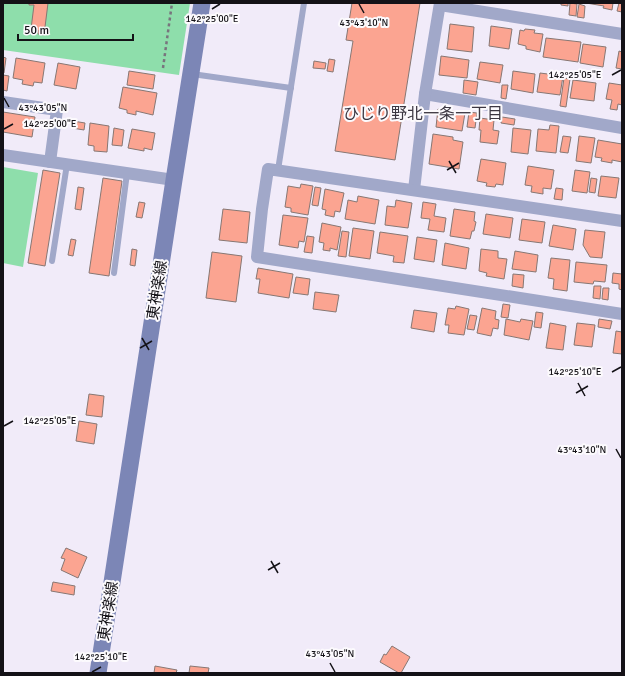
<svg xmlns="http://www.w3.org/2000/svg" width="625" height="676" viewBox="0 0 625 676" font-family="Signika,'Noto Sans JP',sans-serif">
<rect width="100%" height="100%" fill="#f1ebf9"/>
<g fill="#8edeab">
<path d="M3,3H190L179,75L3,50Z"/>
<path d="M3,167L38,173L23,267L3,263Z"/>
</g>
<g fill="#fba491" stroke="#877773">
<path d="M29,3H48L44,35L38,34V30L31,29L34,5H29Z"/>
<path d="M352,3H420L395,160L335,151L353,41L346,40Z"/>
<path d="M561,3H568V6L561,5Z"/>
<path d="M570,3L577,4L576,16L569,15Z"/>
<path d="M586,3H613L612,10L603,8L604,6Z"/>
<path d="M619,3H622V12L617,11Z"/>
<path d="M579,4L585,6L584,18L577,17Z"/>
<path d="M450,24L474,27L472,52L447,49Z"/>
<path d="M491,26L512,29L509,49L489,46Z"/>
<path d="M525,29L535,30L534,33L543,34L540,52L526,49V46L518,44L520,30L524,31Z"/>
<path d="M546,38L581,42L578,62L543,57Z"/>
<path d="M583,44L606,47L603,67L580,63Z"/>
<path d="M619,51L622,52V69L616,68Z"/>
<path d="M441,56L469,60L467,78L439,75Z"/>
<path d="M3,57L6,58L4,73H3Z"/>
<path d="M16,58L45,63L42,83L34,82L33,86L22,84L23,80L13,78Z"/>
<path d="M329,59L335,60L333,72L327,71Z"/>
<path d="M314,61L326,63L325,69L313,68Z"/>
<path d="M480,62L503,65L500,83L477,79Z"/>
<path d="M58,63L80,67L76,89L54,85Z"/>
<path d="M129,71L155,75L153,89L127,85Z"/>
<path d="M513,71L535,74L533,93L511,89Z"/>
<path d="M540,73L563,76L560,95L537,92Z"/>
<path d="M3,75L9,76L7,91L3,90Z"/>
<path d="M564,78L570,79L566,107L560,106Z"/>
<path d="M464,80L478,82L476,95L463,93Z"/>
<path d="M573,80L596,83L594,101L570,98Z"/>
<path d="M609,83L622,85V105L618,104L617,110L610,109L612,100L606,99Z"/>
<path d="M502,85H508L506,99L501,98Z"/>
<path d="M123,87L157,93L153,115L136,111V115L127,113V110L119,108Z"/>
<path d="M438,109L465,113L462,131L436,127Z"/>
<path d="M3,112L35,117L32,137L3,132Z"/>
<path d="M469,112L477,113L475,128L467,127Z"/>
<path d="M502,117L515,119L514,125L501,123Z"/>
<path d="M480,118L494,120L493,130L499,131L497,144L480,142L481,130H479Z"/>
<path d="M73,121L85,123L84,130L72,128Z"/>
<path d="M90,123L109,126L107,152L94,151V146L88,145Z"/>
<path d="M550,125L559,126L556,153L536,151L538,129L549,130Z"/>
<path d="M114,128L124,130L122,146L112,145Z"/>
<path d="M513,128L531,130L528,154L511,152Z"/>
<path d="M132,129L155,133L152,150L144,148V151L128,148Z"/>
<path d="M433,134L453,137V140L463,142L459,169L429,164Z"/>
<path d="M563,136L571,137L568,153L560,152Z"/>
<path d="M579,136L595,138L591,163L576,161Z"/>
<path d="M598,140L622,144V162L612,160V163L601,161L602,158L595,157Z"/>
<path d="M481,159L506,163L503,185L496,184L495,187L486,186L487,183L477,181Z"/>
<path d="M528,166L554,170L551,189L543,188V194L531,192L532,186L525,185Z"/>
<path d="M43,170L60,173L45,266L28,263Z"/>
<path d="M575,170L590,172L587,193L572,191Z"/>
<path d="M601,176L619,178L616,198L598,196Z"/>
<path d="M103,178L122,181L109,276L89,273Z"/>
<path d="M591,178L597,179L595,193L589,192Z"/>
<path d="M301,184L313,186L308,215L291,212V208L285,207L288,186L300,188Z"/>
<path d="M78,187L84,188L81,210L75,209Z"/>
<path d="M315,187L321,188L318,206L312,205Z"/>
<path d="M556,188L563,189L562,200L554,199Z"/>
<path d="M325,189L344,193L340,212L335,211L334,217L325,215L326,210L322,209Z"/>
<path d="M358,196L379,200L375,224L345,219L348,200L357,202Z"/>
<path d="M396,200L412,203L408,228L385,225L387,206L395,207Z"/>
<path d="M139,202L145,203L142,218L136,217Z"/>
<path d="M423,202L436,204L434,216L446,218L444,232L428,230L430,219L421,218Z"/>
<path d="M223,209L250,212L247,243L219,240Z"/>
<path d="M454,209L475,212L474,221L476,222L474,231H472L470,239L450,236Z"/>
<path d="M486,214L513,218L510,238L483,234Z"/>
<path d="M283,215L308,218L304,242L299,241L298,248L279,245Z"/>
<path d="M522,219L545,222L542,243L519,240Z"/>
<path d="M322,223L341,227L337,250L330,248V251L323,250L324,243L319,242Z"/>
<path d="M553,225L576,229L573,250L549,246Z"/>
<path d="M353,228L374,231L370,259L349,256Z"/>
<path d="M585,230L605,232L602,258L590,257L583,245Z"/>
<path d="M342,231L349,232L346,257L338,256Z"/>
<path d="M380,232L408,236L404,263L393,262L394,256L377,253Z"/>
<path d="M307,236L314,237L312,253L304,252Z"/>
<path d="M417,237L437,240L434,262L414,259Z"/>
<path d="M71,239L76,240L73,256L68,255Z"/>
<path d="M445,243L469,248L466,269L442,265Z"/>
<path d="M132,249L137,250L135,266L130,265Z"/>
<path d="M481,249L498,251V258L507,259L504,279L486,276L487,273L479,271Z"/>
<path d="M515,251L538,255L536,272L512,269Z"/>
<path d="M212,252L242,256L236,302L206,298Z"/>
<path d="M551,258L570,260L567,291L553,289L554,279L548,278Z"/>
<path d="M576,262L607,265L605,282L594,281L593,284L574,282Z"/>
<path d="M258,268L293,274L289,298L258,293L260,279H256Z"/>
<path d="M613,273L622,274V290L619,289V284L612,283Z"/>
<path d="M513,274L524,275L523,288L512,286Z"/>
<path d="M296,277L310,279L308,295L293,293Z"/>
<path d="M594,286H601L600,299L593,298Z"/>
<path d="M603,288H609L608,300L602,299Z"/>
<path d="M315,292L339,295L336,312L313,309Z"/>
<path d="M503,304L510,305L508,318L501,317Z"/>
<path d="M456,306L469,309L464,335L448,333L449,325H445L448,308L455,309Z"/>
<path d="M482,308L496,311L495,319L499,320L498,329L493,328L491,336L477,333Z"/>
<path d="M414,310L437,313L434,332L411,328Z"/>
<path d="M536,312L543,313L541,328L534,327Z"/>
<path d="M470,315L477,316L474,330L467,329Z"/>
<path d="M506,319L520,322L521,319L533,321L529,340L504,335Z"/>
<path d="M599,319L612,321L610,329L598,327Z"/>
<path d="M550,323L566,326L563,350L546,348Z"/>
<path d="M577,323L595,325L592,347L574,345Z"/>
<path d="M616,331L622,332V354L613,353Z"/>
<path d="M89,394L104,396L102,417L86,415Z"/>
<path d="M79,421L97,424L94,444L76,441Z"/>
<path d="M66,548L87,557L78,578L61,570L65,559L61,558Z"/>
<path d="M53,582L75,586L74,595L51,591Z"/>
<path d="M392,646L410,657L401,673H399L380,662L384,654L386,655Z"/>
<path d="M155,666L177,670L176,673H154Z"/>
<path d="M190,666L209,668L208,673H189Z"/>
</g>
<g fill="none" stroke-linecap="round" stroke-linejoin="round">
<path stroke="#78747d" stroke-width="2.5" stroke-dasharray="3 3" stroke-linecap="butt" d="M163,68L172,3"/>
<g stroke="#a1a8c9" stroke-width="6">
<path d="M192,74L291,88"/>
<path d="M278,170L304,3"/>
<path d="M52,261L67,164"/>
<path d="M114,273L127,173"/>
</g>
<g stroke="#a1a8c9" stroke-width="12">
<path d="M440,5L622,34"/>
<path d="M425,94L622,128"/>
<path d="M3,102L57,110L50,162"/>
<path d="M3,155L174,180"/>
<path d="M414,190L425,94L440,3"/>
<path d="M622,221L268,169L262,209L257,257L622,314"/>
</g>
<path stroke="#7c86b6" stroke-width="17" d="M98,673L174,180L202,3"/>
</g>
<path fill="none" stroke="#141217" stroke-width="1.5" d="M359,4L364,13M212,9L220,4M612,75L621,70M4,98L9,107M4,129L13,124M449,161L456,173M447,170L459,163M142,338L149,350M140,348L152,341M612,372L621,367M578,383L585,396M576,393L588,386M4,426L13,421M616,449L621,458M271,561L278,573M268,570L280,563M330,663L335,672M92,672L101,667"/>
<g text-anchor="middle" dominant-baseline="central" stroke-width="4" stroke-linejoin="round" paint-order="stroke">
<g font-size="15" fill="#141217" stroke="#fcfafd">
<text transform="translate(157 290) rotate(-81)">東神楽線</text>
<text transform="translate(108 611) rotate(-81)">東神楽線</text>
</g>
<g font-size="16" fill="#3b3641" stroke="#fcfafd">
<text x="423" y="114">ひじり野北一条一丁目</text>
</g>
</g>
<g font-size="10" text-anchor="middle" fill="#141217" stroke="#fcfafd" stroke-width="4" stroke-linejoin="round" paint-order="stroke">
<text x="212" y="22">142°25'00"E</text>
<text x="364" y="26">43°43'10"N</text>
<text x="575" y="78">142°25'05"E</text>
<text x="43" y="111">43°43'05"N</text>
<text x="50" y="127">142°25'00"E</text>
<text x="575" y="375">142°25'10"E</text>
<text x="50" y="424">142°25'05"E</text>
<text x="582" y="453">43°43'10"N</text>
<text x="330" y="657">43°43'05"N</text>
<text x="101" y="660">142°25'10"E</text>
</g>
<rect width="625" height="676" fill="none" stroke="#141217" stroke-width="8"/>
<path d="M18 34v6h115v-6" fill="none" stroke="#141217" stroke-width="2"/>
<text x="24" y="34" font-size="12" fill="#141217" stroke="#fcfafd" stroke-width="3" paint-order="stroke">50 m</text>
</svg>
